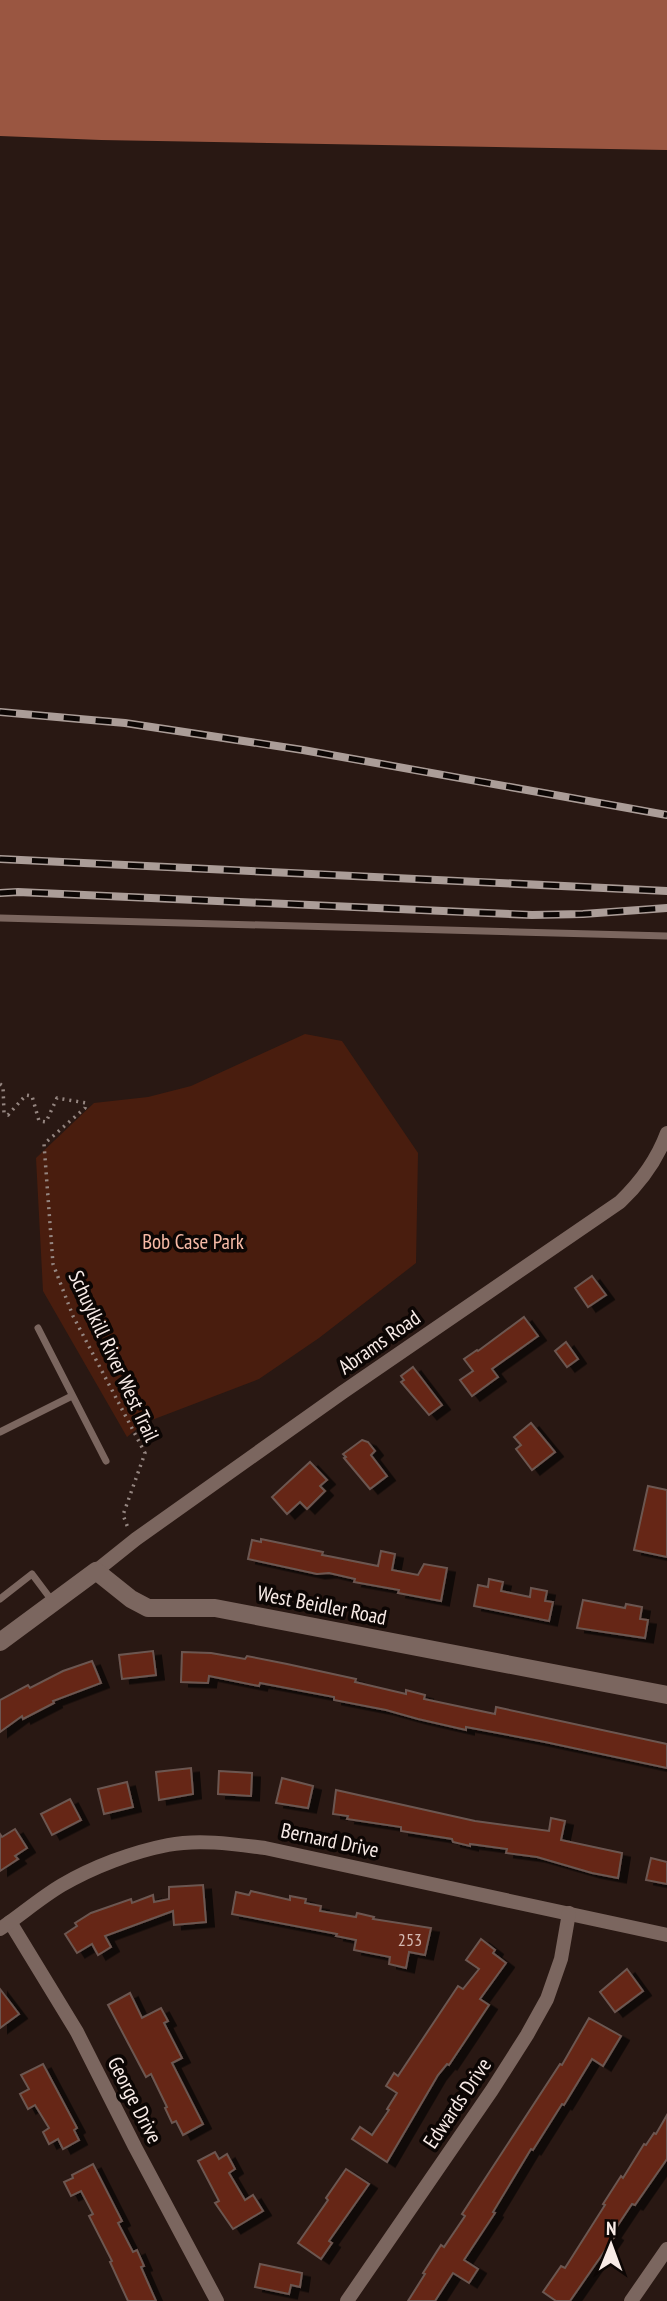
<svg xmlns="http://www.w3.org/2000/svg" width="667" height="2301" viewBox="0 0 667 2301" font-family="'PT Sans Narrow',sans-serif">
<defs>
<filter id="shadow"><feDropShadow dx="8" dy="4.5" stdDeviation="0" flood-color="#0009"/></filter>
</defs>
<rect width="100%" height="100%" fill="#291813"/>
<path fill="#491d0e" d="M305,1034L342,1041L418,1153L416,1263L319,1338L259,1379L144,1423L127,1437L43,1291L36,1158L94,1103L148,1097L191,1086Z"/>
<path fill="#9a5641" d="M0,0H667V150L101,140L0,136Z"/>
<g fill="#662712" stroke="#6c5751" stroke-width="2" filter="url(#shadow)">
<path d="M592,1276L606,1295L588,1307L575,1288Z"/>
<path d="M524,1317L538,1336L492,1369L498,1377L472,1396L460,1380L473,1371L464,1359L477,1350L478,1351Z"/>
<path d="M566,1342L578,1359L567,1367L555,1351Z"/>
<path d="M413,1367L442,1405L429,1415L401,1382L404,1380L401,1376Z"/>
<path d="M531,1423L555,1452L532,1470L516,1449L521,1445L514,1437Z"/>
<path d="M362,1440L368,1442L375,1451L371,1455L387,1476L370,1489L344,1458L346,1457L343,1454Z"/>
<path d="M310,1462L327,1480L320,1486L325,1491L307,1509L300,1502L287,1514L272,1497Z"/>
<path d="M648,1486L667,1490V1557L634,1550Z"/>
<path d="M261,1539L323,1552L322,1555L333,1557L378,1566L381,1551L395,1554L392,1570L418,1575L424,1564L447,1568L441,1601L398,1593L399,1590L354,1582L355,1579L329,1573L317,1574L248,1559L252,1540L261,1542Z"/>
<path d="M489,1579L503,1582L501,1591L530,1597L531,1588L547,1591L545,1601L553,1602L549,1621L474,1606L478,1585L488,1587Z"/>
<path d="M583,1600L625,1608L626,1604L642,1607L640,1619L648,1620L645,1638L577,1628Z"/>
<path d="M153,1651L156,1675L122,1679L119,1655Z"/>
<path d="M182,1652L211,1653L245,1659L247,1656L287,1664L356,1679L355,1682L406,1694V1690L425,1695L424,1699L495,1714L496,1707L667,1744V1768L545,1742L466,1727V1730L418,1719L386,1710L334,1700V1697L260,1683L259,1686L209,1676L208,1683L181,1682Z"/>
<path d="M92,1661L101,1683L53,1701L54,1703L23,1719L22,1716L0,1732V1700L28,1685L30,1688L63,1671Z"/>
<path d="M191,1768L193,1794L159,1800L156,1772Z"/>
<path d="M219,1771L252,1773L251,1796L218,1794Z"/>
<path d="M282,1778L313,1786L308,1808L276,1803Z"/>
<path d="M127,1782L133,1807L104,1814L98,1789Z"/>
<path d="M336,1790L475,1821L549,1831L551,1818L565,1821L561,1840L622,1853L618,1878L592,1873L537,1857L506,1853L507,1849L470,1844V1846L453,1842L452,1839L401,1831V1827L347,1819L348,1816L333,1814Z"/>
<path d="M70,1799L81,1820L52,1835L41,1814Z"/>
<path d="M15,1829L27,1848L15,1856L18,1859L0,1871V1834L2,1837Z"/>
<path d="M651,1858L667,1862V1884L646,1880Z"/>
<path d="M203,1885L206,1922L174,1925L173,1911L105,1936L111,1947L98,1955L92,1944L77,1953L65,1934L77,1926L75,1923L91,1913L131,1899L132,1903L153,1895L154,1902L169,1899V1887Z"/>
<path d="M251,1891L290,1900V1896L306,1899L305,1903L321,1906L320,1911L356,1917L357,1913L374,1917L373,1919L431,1928L425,1955L409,1952L406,1968L389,1964L390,1957L354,1950L356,1940L336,1936L337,1934L232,1914L236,1892L249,1895Z"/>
<path d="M481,1939L495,1950L493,1953L506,1963L480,1999L489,2005L449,2065L447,2064L438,2075L387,2162L352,2139L360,2127L372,2135L389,2110L387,2109L397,2093L386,2086L394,2073L398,2076L458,1986L463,1989L479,1969L466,1960Z"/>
<path d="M627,1969L643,1991L615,2012L600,1992Z"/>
<path d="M0,1989L19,2014L0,2028Z"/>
<path d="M130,1993L142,2018L161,2008L168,2021L164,2023L182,2058L172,2063L203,2124L183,2135L176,2121L172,2123L165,2108L167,2107L151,2074L146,2077L108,2005Z"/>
<path d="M589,2018L621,2036L603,2066L592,2059L564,2105L562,2104L533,2150L531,2149L493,2212L495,2213L464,2260L478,2269L469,2283L453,2273L435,2301H408L425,2274L423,2273L441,2245L444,2247L465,2216L462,2214L560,2064L562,2065Z"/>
<path d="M43,2064L77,2128L74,2130L79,2140L63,2149L58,2139L49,2144L43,2132L49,2128L35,2105L28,2109L20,2094L29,2089L21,2075Z"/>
<path d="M667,2115V2159L635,2205L632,2204L612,2234L615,2236L570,2301H556L543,2292L561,2266L565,2268L605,2205L603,2204L621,2176L623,2178L644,2144L646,2145L654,2133L656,2134Z"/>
<path d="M215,2152L219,2159L227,2154L235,2169L229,2173L245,2200L253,2195L263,2211L233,2229L215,2203L219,2201L198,2161Z"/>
<path d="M93,2164L122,2221L118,2223L133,2252L137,2250L144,2266L141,2267L156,2301H128L110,2262L112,2261L89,2216L93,2214L81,2191L71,2196L64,2182L73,2178L72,2175Z"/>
<path d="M346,2169L369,2184L329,2241L332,2243L321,2259L298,2243L328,2200L326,2198Z"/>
<path d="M260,2264L302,2273L300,2287L291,2285L289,2294L255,2287Z"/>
</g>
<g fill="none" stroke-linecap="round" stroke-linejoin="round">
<path stroke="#958681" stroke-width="3.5" stroke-dasharray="2 5" stroke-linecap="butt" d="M0,1084L3,1086L4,1113L8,1115L26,1095L32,1096L39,1121L46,1122L57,1098L86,1103L85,1108L44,1144L53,1264L73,1316L145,1453L123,1515L128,1528"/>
<g stroke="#7b665f" stroke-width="7">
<path d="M0,918L667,936"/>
<path d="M38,1328L106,1461"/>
<path d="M0,1432L72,1396"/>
<path d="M0,1599L32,1574L53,1602"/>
</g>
<g stroke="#7b665f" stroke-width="14">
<path d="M96,1571L136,1539L343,1392L620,1202C641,1182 657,1160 667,1133"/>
<path d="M10,1922L77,2032L135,2147L217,2301"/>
<path d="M0,1929C21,1915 40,1898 62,1885C93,1867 132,1852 168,1845C199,1839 234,1844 265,1848L667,1935"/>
<path d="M347,2301L492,2090L527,2035L547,1999L561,1959L569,1913"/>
<path d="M631,2301L667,2249"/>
</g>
<path stroke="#7b665f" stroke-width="18" d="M0,1642L96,1571L131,1599L148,1608H215L667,1695"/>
<g stroke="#ab9d98" stroke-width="8">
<g id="rail">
<path d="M0,712L125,723L303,750L667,815"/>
<path d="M0,859L667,891"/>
<path d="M0,893L18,892L532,915L583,914L667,908"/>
</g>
</g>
<use href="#rail" stroke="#0c0604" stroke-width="5" stroke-dasharray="16" stroke-linecap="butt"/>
</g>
<g text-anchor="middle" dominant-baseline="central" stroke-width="7" stroke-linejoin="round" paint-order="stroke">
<g font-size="18" fill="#d4bab2">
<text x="410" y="1939">253</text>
</g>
<g font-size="21" fill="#f7baa6" stroke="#0c0604">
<text x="193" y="1241">Bob Case Park</text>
</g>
<g font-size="21" fill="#f8ebe7" stroke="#0c0604">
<text transform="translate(379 1342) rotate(-35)">Abrams Road</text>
<text transform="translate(114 1356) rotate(65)">Schuylkill River West Trail</text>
<text transform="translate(322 1605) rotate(11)">West Beidler Road</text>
<text transform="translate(330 1840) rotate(12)">Bernard Drive</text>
<text transform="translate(135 2100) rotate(63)">George Drive</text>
<text transform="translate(457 2103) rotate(-56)">Edwards Drive</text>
</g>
</g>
<g transform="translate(611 2245) rotate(1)" stroke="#0c0604" stroke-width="5" paint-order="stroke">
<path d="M0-5L12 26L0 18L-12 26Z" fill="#f8ebe7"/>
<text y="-10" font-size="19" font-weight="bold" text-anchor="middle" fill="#f8ebe7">N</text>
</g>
</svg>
